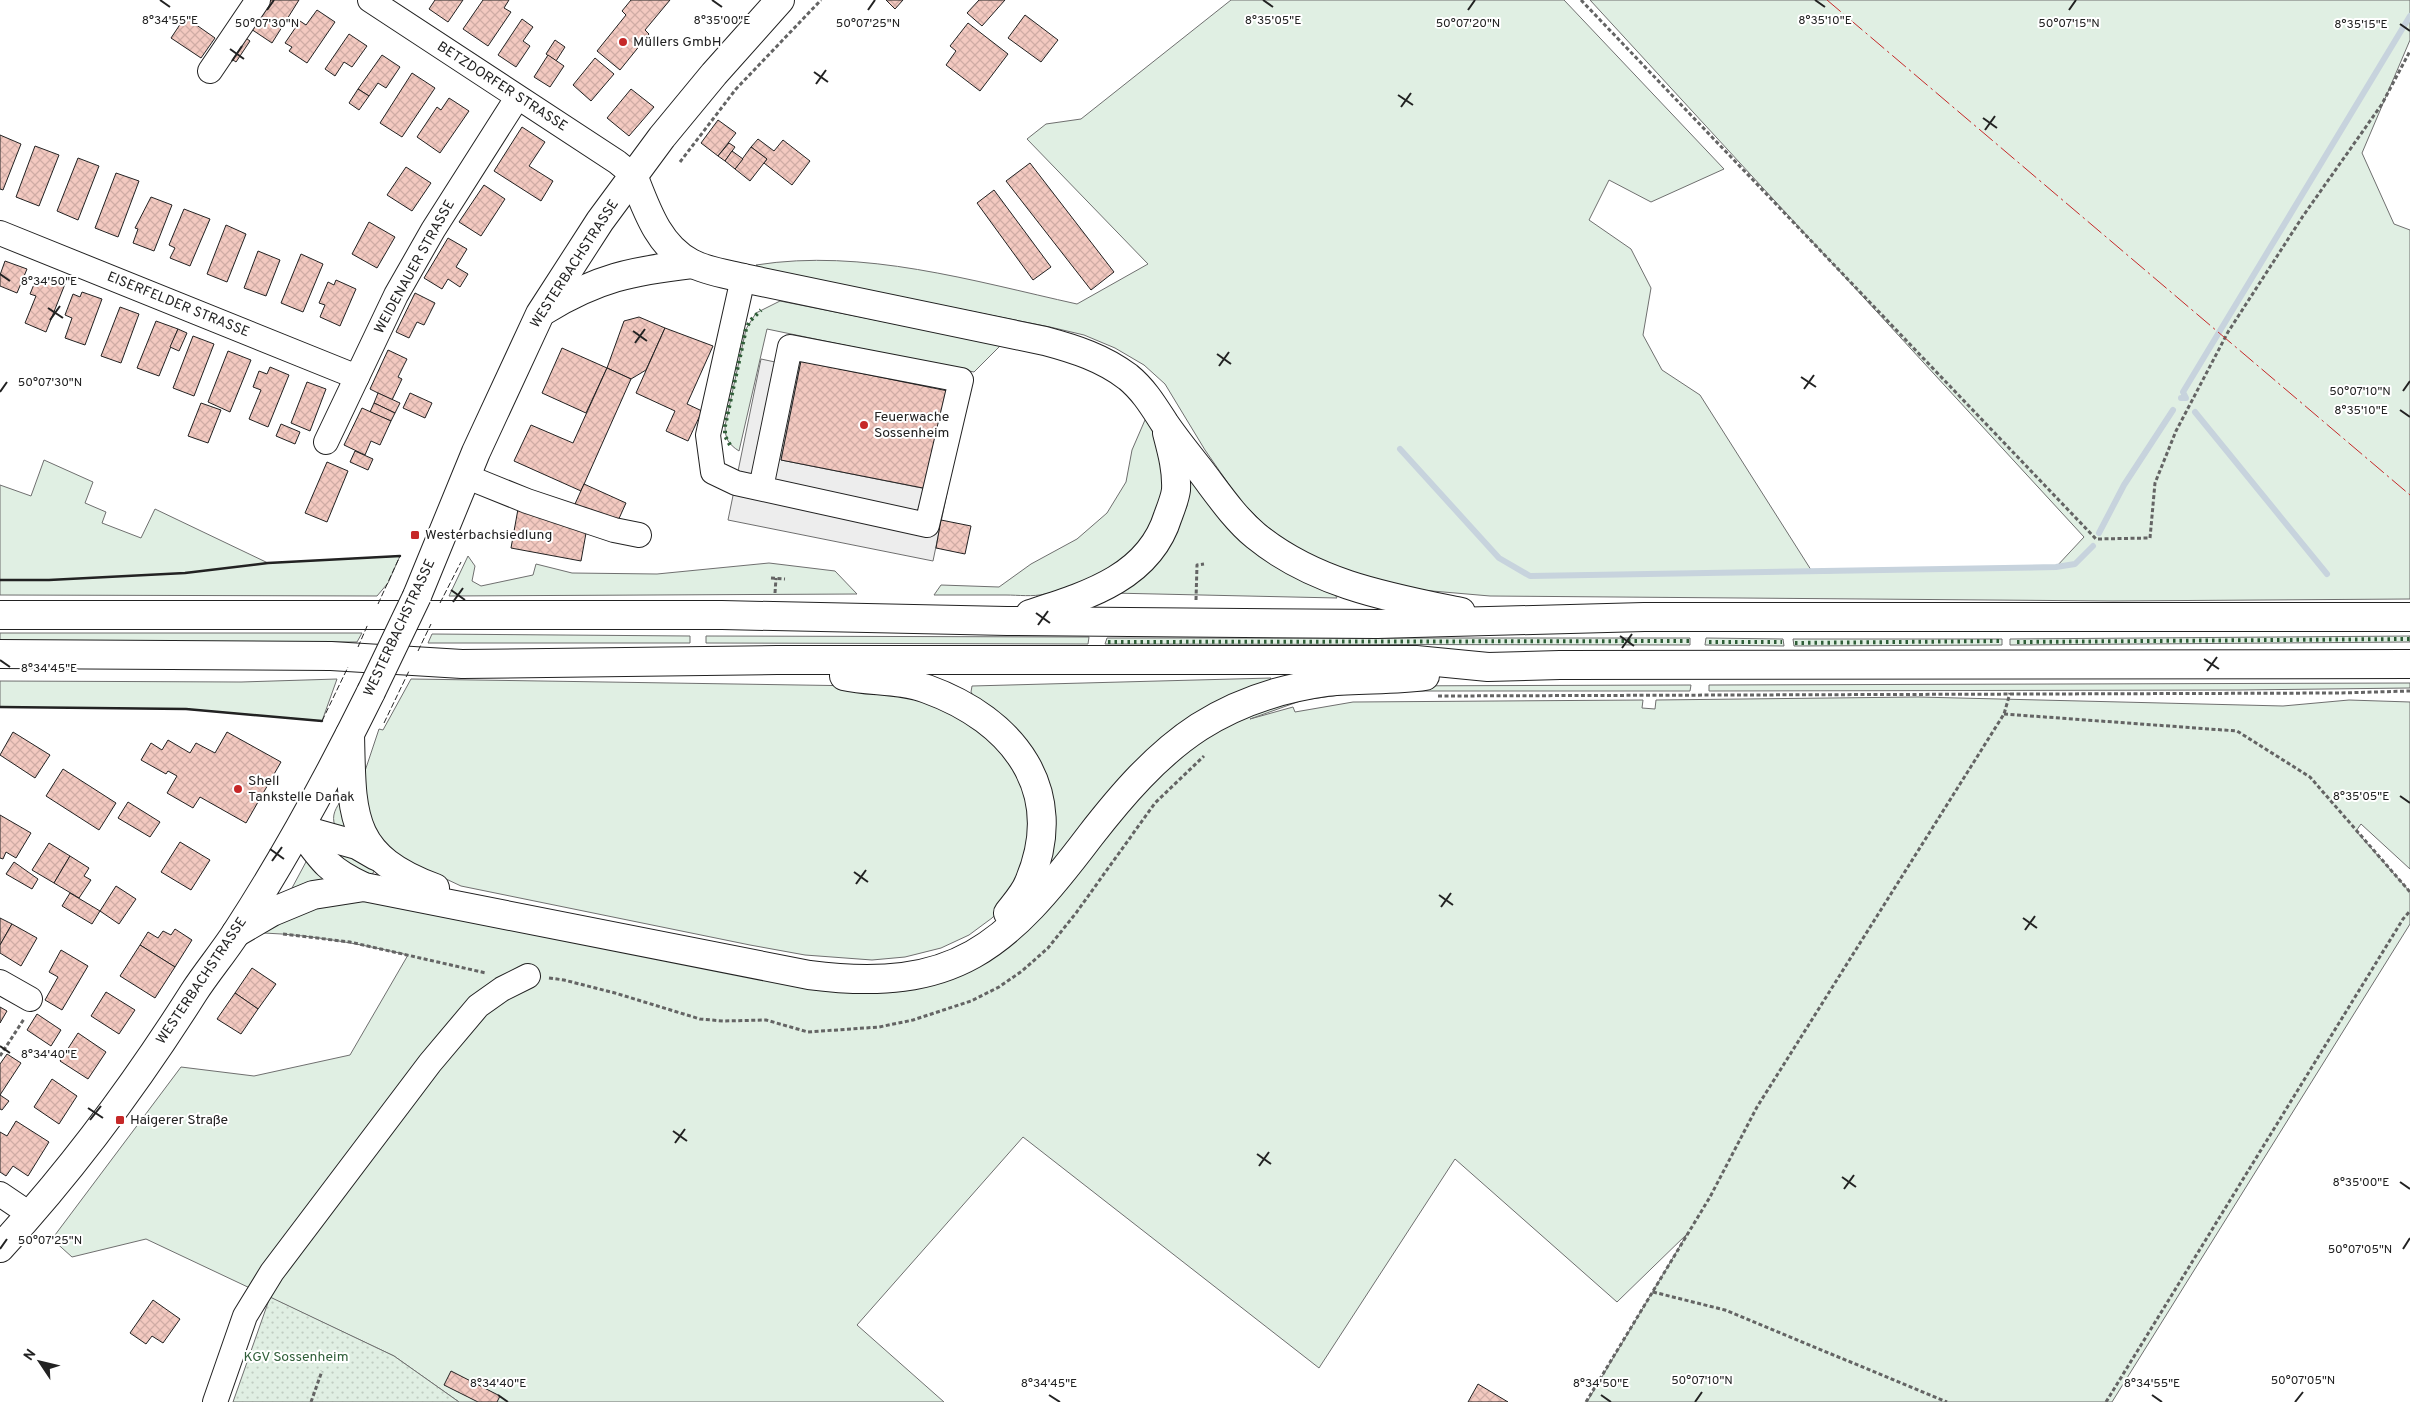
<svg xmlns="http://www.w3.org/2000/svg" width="2410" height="1402" viewBox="0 0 2410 1402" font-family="Overpass,sans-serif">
<defs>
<pattern id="garden-dots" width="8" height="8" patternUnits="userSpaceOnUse" patternTransform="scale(1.25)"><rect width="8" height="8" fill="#e0efe3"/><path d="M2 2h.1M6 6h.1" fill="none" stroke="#c0cdc2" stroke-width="1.8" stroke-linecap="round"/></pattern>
<pattern id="building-cross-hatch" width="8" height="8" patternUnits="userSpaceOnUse" patternTransform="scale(1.25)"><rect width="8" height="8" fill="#f3c9c0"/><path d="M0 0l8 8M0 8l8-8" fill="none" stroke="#d0aca5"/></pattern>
</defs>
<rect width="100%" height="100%" fill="#fff"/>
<g fill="#e0efe3" stroke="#6f6f6f">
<path d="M1231,0H1564L1724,169L1651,202L1609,180L1589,220L1631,249L1651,288L1643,335L1662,370L1700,395L1813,573L2056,567L2084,537L1590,0H2410V40L2362,153L2394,224L2410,230V599L2113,601L1490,596L1386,587L1334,570L1292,546L1264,524L1239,499L1205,450L1165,384L1144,365L1115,348L1084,335L1050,327L764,270L756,265C863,248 973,281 1077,304L1148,264L1027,139L1046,124L1081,119Z"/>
<path d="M780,301L1001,345L974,372L767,329L739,451C728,444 725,438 725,426L746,329L756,313Z"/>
<path d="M1148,413C1156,432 1164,451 1165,472C1170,540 1103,581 1045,594C1033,597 1018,595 1006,595C982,595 958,595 934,595L941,585L999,587L1031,564L1077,539L1107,513L1126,482L1132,450Z"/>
<path d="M44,460L93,482L85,503L106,512L102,523L141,538L155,509L268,563L400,556L388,583L377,596L0,595V485L31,496Z"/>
<path d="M1187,468L1333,591L1337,598L1111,593L1169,542L1187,506Z"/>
<path d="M468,556L475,566L472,581L481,586L533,575L536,564L572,573L657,574L769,563L835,571L857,594L449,596Z"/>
<path d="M0,633H362L357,642L0,641Z"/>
<path d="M432,634L690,636V643H428Z"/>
<path d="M706,636L1089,637L1088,644L706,643Z"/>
<path d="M2410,636V642L2010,645V639Z"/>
<path d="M1107,638H1690V645L1105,644Z"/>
<path d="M1706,638L1783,639L1784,646L1705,645Z"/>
<path d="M1793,639H2002V645L1794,646Z"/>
<path d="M1271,678L1266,685L1211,708L1048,872L1044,869L1053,831L971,692L972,686Z"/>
<path d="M337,679L322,721L186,709L0,707V681L241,682Z"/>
<path d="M411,679L864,686L955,710L1010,759L1028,798L1030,850L1008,901L992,918L969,935L941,948L905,957L872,960L805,955L750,945L461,886L397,856L373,830L364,799V774L379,729L383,730Z"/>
<path d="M2410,683V688L2240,690L1709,691V685Z"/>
<path d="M1691,685L1690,691H1369L1303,700L1250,719L1293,707L1295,712L1353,702L1643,700L1642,708L1655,709L1656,700L1918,697L2283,706L2349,700L2410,702V869L2361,824L2356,831L2410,892V924L2112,1402H1587L1687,1234L1617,1302L1455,1159L1319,1368L1023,1137L857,1325L944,1402H459L394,1356L146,1239L72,1257L52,1239L181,1067L254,1076L350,1055L408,955C360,944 314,935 264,933L282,917L304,906L373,900L816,984L964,970L1148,783L1187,749L1233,720L1280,701L1365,686Z"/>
<path d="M342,799L347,826L344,830L335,826C331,815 336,808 342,799Z"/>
<path d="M331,852L348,853L375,869L371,877Z"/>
<path d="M307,860L329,880L296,891L292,888Z"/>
</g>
<path fill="url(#garden-dots)" stroke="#6f6f6f" d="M270,1297L394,1356L459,1402H233Z"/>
<path fill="#ededed" stroke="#6f6f6f" d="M777,356L801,361L781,460L947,493L933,561L728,520L761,359L775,362Z"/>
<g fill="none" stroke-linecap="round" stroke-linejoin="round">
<g stroke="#c7d3dd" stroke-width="6">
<path d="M2181,398H2186L2183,392L2410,16"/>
<path d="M2195,412L2327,574"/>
<path d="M1400,449L1499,558L1530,576L2056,567L2075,564L2093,546"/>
<path d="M2099,533L2124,485L2173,410"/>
</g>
</g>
<g fill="url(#building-cross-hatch)" stroke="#222">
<path d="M270,0H299L272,43L251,29Z"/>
<path d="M435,0H463L448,22L429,9Z"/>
<path d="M483,0H509L504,8L511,12L488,46L463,29Z"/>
<path d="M631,0H670L645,30L649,34L620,70L597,51L626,15L622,11Z"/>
<path d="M886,0H903L895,9Z"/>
<path d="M979,0H1005L982,26L967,13Z"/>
<path d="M317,10L335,22L307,63L289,51L292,47L285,43L300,21L306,25Z"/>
<path d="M1025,15L1058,40L1041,62L1008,38Z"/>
<path d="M185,17L215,38L201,58L171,38Z"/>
<path d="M522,19L533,27L523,41L530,46L516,67L498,55Z"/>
<path d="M968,23L1008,54L980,91L946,65L956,51L950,46Z"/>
<path d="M240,34L250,41L236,62L226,55Z"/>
<path d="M349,34L367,46L352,67L344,62L335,76L325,69Z"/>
<path d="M555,40L565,47L556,61L546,54Z"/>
<path d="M382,55L400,67L386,88L378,83L369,96L358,89Z"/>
<path d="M548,55L564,66L550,87L534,77Z"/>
<path d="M595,58L614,74L591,101L573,85Z"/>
<path d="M412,73L435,88L402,137L380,123Z"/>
<path d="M358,89L369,96L359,110L349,103Z"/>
<path d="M631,89L654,107L629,136L607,118Z"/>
<path d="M449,98L469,111L440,153L417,137L437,107L441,110Z"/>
<path d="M718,120L736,133L718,156L701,143Z"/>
<path d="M522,127L545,142L529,166L553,181L541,201L494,171Z"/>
<path d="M0,135L21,144L3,190L0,189Z"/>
<path d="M758,139L774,151L783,140L810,161L792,185L764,163L767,159L751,147Z"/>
<path d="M729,143L735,147L725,161L718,156Z"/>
<path d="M35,146L59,155L39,206L16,197Z"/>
<path d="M751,147L767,159L750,181L735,169Z"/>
<path d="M732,151L743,159L735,169L725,161Z"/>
<path d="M78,158L99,166L78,220L57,211Z"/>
<path d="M1030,163L1114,272L1091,290L1006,181Z"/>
<path d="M406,167L431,183L412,211L387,195Z"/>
<path d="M116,173L139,181L118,237L95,228Z"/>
<path d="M484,185L505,199L481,236L459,222Z"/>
<path d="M994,190L1051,267L1033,280L977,203Z"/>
<path d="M151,197L172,205L154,251L133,243L138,229L135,228Z"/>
<path d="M184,209L210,219L190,266L170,258L175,248L169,245Z"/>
<path d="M369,222L395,237L377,268L352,254Z"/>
<path d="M226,225L246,234L227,282L207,274Z"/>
<path d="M448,238L467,249L456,267L468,274L460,287L448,279L442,289L424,278Z"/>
<path d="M258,251L280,260L266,296L244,288Z"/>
<path d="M301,254L323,264L303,312L281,303Z"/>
<path d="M5,261L27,269L17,293L0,286V275Z"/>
<path d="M44,276L65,284L46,332L25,323L36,296L30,294L37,277L43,280Z"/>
<path d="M336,280L356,289L340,326L320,317L325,305L319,303L328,282L334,285Z"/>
<path d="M82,292L102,299L85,345L65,338L72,318L65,315L73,294L80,297Z"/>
<path d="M415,293L435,303L424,325L417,322L409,338L396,332Z"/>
<path d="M120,307L139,314L121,363L101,356Z"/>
<path d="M639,317L665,328L646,370L631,379L607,368L624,321Z"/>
<path d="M156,321L178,329L159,376L137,368Z"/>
<path d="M665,328L713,346L687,404L702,411L688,441L666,431L675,411L636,393Z"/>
<path d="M178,329L187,333L179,351L170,347Z"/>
<path d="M193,336L214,344L194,396L173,388Z"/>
<path d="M562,348L607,368L586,413L542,393Z"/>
<path d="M388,350L407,359L398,377L402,379L392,400L370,389Z"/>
<path d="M228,351L251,360L230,412L208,402Z"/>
<path d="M801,361L948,391L928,489L781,460Z"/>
<path d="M270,367L289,375L268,427L249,419L261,390L253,387L259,371L267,374Z"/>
<path d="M607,368L631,379L581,491L514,461L531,425L573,443Z"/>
<path d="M307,382L326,389L310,431L291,423Z"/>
<path d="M378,393L400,403L395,413L374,403Z"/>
<path d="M410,393L432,403L425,418L403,408Z"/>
<path d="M201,403L221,410L208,443L188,436Z"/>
<path d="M374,403L395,413L391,421L370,412Z"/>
<path d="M362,408L391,421L380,445L371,441L365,455L344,445Z"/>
<path d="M281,424L300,432L295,444L276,436Z"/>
<path d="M355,451L373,459L368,470L350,462Z"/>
<path d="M327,462L348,471L327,522L305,513Z"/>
<path d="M584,484L626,503L617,523L575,504Z"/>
<path d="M518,509L588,522L581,561L511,548Z"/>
<path d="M941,520L971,526L965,554L936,548Z"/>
<path d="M13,732L50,755L35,778L0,755Z"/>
<path d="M227,732L281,762L246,823L200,797L193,808L167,793L177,776L168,771L166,774L141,760L151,743L162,750L168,740L190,753L196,743L215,753Z"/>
<path d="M63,769L116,803L99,830L46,796Z"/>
<path d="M128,802L160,822L150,837L118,818Z"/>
<path d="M0,815L31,833L16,858L6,852L3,859L0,858Z"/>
<path d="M180,842L210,860L191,890L161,872Z"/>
<path d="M49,843L70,856L54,883L32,870Z"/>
<path d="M70,856L89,868L84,876L91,880L79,898L54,883Z"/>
<path d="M14,862L38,879L32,889L6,874Z"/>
<path d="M116,886L136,899L119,924L100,911Z"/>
<path d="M70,893L100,911L92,924L62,906Z"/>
<path d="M0,918L12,924L0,945Z"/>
<path d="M12,924L37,938L21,966L0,953V945Z"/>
<path d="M175,929L192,940L175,967L140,945L148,932L158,938L163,931L171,935Z"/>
<path d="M140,945L175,967L155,998L120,976Z"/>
<path d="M61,950L88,966L62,1010L45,1000L58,977L49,972Z"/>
<path d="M252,968L276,984L258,1009L235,993Z"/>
<path d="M106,992L135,1010L119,1034L91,1016Z"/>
<path d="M235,993L258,1009L241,1034L217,1019Z"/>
<path d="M0,1007L7,1011L0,1023Z"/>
<path d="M37,1014L61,1030L51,1046L27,1030Z"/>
<path d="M78,1033L106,1052L88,1079L60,1061Z"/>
<path d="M7,1054L21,1063L0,1095V1064Z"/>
<path d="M52,1079L77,1096L59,1124L34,1107Z"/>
<path d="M0,1095L9,1101L2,1110L0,1109Z"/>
<path d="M16,1121L49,1142L28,1176L13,1166L6,1176L0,1172V1132L7,1136Z"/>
<path d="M153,1300L180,1319L163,1343L152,1336L146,1344L130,1333Z"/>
<path d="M451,1371L500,1396L497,1402H478L444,1385Z"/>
<path d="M1478,1384L1508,1402H1468Z"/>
</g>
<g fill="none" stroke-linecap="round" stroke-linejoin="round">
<g stroke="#222" stroke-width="26">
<g id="minor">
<path d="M370,0L617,162L633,175"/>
<path d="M210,71L258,0"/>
<path d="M0,233L357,377"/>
<path d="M743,278L708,435L713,472L736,483L927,525L961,380L790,347L761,488"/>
<path d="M326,442L396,295L433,230L517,98"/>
<path d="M465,476L527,501L614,530L639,535"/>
<path d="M0,982L30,999"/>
<path d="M0,1194L31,1215"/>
<path d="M215,1402L245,1316L272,1272L430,1063L478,1006L502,989L528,976"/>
</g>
</g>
<g stroke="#222" stroke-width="30">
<g id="major">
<path d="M633,175C646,208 658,246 691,263C706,271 726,274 743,278"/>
<path d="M545,310C597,278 632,271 692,264"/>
<path d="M417,596L476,452L540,314L600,221L662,137L714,74L780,0"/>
<path d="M0,1248C72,1170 137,1082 194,992C207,972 223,953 236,933C286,856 330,775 371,692"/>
</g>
</g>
<g stroke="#222" stroke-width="30">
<g id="highway">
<path d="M743,278L1045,341C1075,349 1103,358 1128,377C1144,390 1154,407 1165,424C1176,440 1188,455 1200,470C1217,492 1234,518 1256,536C1315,584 1388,597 1461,612"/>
<path d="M1030,614C1086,596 1149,578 1168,516C1171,508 1175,498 1176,490C1177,470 1172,452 1167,433"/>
<path d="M0,615H722L1007,621L1377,624L1644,617H2410"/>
<path d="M0,654L331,656L462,664L777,660H1416L1488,667L1560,665L2410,664"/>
<path d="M844,676C871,682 900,679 927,689C1013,720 1068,790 1029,882C1025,893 1015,904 1008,913"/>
<path d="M350,734C352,815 348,856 435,888"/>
<path d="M300,829C322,860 329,871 364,887L809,975C956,994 1006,947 1090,836C1121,796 1156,755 1199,727C1237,703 1283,688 1327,682C1359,678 1393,681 1425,676"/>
<path d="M300,829L357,845L376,856"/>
<path d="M236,933L272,912L313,895L364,887"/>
</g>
</g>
<g stroke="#646464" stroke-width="3" stroke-dasharray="4 2.5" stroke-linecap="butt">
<path d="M1581,0L2096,539L2150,538L2155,483L2176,431L2228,332L2303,216L2382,104L2410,51"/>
<path d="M680,162L736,89L821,0"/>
<path d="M771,578L785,579"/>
<path d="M775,593L776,578"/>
<path d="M1196,600L1197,565L1204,564"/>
<path d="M1438,696L2339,693L2410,691"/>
<path d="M2004,714L2237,731L2310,777L2410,892"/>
<path d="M283,934L350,942L486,973"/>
<path d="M549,978L564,980L615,993L700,1019L723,1021L766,1020L808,1032L879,1027L913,1020L971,1001L999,987L1022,971L1048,948L1076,913L1155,803L1204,756"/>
<path d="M0,1056L24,1019"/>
<path d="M1653,1292L1725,1310L1947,1402"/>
<path d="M311,1402L322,1371"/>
<path d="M1586,1402L1710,1197L1757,1107L2004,714L2010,693"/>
<path d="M2106,1402L2403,919L2410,911"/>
</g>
<use href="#minor" stroke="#fff" stroke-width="24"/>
<use href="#major" stroke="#fff" stroke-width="28"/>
<use href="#highway" stroke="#fff" stroke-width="28"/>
<g stroke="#222" stroke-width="30" stroke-linecap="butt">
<path id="major-bridge" d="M371,692L417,596"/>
</g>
<use href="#major-bridge" stroke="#fff" stroke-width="28"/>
<g stroke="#2f5e38" stroke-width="4" stroke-dasharray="2.5 4" stroke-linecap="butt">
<path d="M730,445L725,436V426L746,329L750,321L761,310"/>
<path d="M1108,642L1690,641"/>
<path d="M1709,642H1782"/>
<path d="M2017,642L2410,639"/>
<path d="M1795,643L2000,641"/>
</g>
<g stroke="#222" stroke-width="1" stroke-dasharray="6 2.5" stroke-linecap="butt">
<path d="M440,603L461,562"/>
<path d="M378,604L400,556"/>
<path d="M358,647L368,624"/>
<path d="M418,651L431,624"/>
<path d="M322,721L348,667"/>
<path d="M384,723L409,671"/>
</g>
<g stroke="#222" stroke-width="2.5">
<path d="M0,580H49L185,573L268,563L400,556"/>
<path d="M0,707L186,709L322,721"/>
</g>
<path stroke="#c62828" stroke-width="1" stroke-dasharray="18 4 2.5 4" stroke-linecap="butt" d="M1827,0L2410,495"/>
</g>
<path fill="none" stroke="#222" stroke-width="2" d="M160,0L170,7M712,0L722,7M1263,0L1273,7M1815,0L1825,7M267,10L274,0M868,10L875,0M1468,10L1475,0M2069,10L2076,0M2400,24L2410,31M230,49L244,59M232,61L242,46M814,72L828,82M816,84L826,70M1398,95L1413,105M1401,107L1411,93M1983,118L1997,128M1985,130L1995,116M0,274L10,281M48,308L63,318M50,320L60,306M633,331L647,341M635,343L645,329M1217,354L1231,364M1219,366L1229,352M1801,377L1816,387M1804,389L1814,375M2403,391L2410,381M0,392L7,382M2400,410L2410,417M451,590L465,600M453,602L463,588M1036,613L1050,623M1038,625L1048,611M1620,636L1634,646M1622,648L1632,634M2204,659L2219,669M0,660L10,667M2207,671L2217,657M2400,796L2410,803M270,849L284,859M272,861L282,847M854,872L868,882M856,884L866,870M1439,895L1453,905M1441,907L1451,893M2023,918L2037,928M2025,930L2035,916M0,1046L10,1053M88,1108L103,1118M90,1120L101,1106M673,1131L687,1141M675,1143L685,1129M1257,1154L1271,1164M1259,1166L1269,1152M1842,1177L1856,1187M2400,1182L2410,1189M1844,1189L1854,1175M0,1249L7,1239M2403,1249L2410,1238M498,1395L508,1402M1049,1395L1060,1402M1601,1395L1611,1402M2152,1395L2162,1402M1695,1402L1702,1392M2295,1402L2303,1392"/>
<g fill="#c62828" stroke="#fff" stroke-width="2">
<circle cx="623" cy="42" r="5"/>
<circle cx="864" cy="425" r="5"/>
<rect x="410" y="530" width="10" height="10" rx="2.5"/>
<circle cx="238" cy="789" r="5"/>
<rect x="115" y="1115" width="10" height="10" rx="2.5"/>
</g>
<g text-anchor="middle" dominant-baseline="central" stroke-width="4" stroke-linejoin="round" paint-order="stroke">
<g font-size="14" fill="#222" stroke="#fff" text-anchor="start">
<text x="633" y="42">Müllers GmbH</text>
<text x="874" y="417">Feuerwache<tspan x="874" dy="16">Sossenheim</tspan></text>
<text x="425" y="535">Westerbachsiedlung</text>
<text x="248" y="781">Shell<tspan x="248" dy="16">Tankstelle Danak</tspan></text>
<text x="130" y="1120">Haigerer Straße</text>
</g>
<g font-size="14" fill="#222" stroke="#fff">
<text transform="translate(502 87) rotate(33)">BETZDORFER STRASSE</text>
<text transform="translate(575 264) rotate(-57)">WESTERBACHSTRASSE</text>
<text transform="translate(415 267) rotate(-61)">WEIDENAUER STRASSE</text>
<text transform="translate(178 305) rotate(22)">EISERFELDER STRASSE</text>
<text transform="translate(400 628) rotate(-65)">WESTERBACHSTRASSE</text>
<text transform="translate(202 981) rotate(-56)">WESTERBACHSTRASSE</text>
</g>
<g font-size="14" fill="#2f5e38" stroke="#fff">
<text x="296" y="1357">KGV Sossenheim</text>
</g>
</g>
<g font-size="12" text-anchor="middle" fill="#222" stroke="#fff" stroke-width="4" stroke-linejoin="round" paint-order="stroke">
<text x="1273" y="24">8°35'05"E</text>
<text x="1825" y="24">8°35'10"E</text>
<text x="170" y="24">8°34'55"E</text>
<text x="722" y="24">8°35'00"E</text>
<text x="267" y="27">50°07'30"N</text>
<text x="868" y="27">50°07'25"N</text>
<text x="1468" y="27">50°07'20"N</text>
<text x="2069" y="27">50°07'15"N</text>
<text x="2361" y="28">8°35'15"E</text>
<text x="49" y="285">8°34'50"E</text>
<text x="50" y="386">50°07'30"N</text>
<text x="2360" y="395">50°07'10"N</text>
<text x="2361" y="414">8°35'10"E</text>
<text x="49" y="672">8°34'45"E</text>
<text x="2361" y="800">8°35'05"E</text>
<text x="49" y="1058">8°34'40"E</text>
<text x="2361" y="1186">8°35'00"E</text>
<text x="50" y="1244">50°07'25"N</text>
<text x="2360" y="1253">50°07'05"N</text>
<text x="1702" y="1384">50°07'10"N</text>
<text x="2303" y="1384">50°07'05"N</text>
<text x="498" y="1387">8°34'40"E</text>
<text x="1049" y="1387">8°34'45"E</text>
<text x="1601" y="1387">8°34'50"E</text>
<text x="2152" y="1387">8°34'55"E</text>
</g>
<g transform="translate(40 1362) rotate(305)" stroke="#ffffff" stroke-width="4" paint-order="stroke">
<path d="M0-4L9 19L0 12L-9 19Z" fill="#222222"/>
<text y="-8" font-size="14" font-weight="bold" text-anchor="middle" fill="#222222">N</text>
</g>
</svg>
